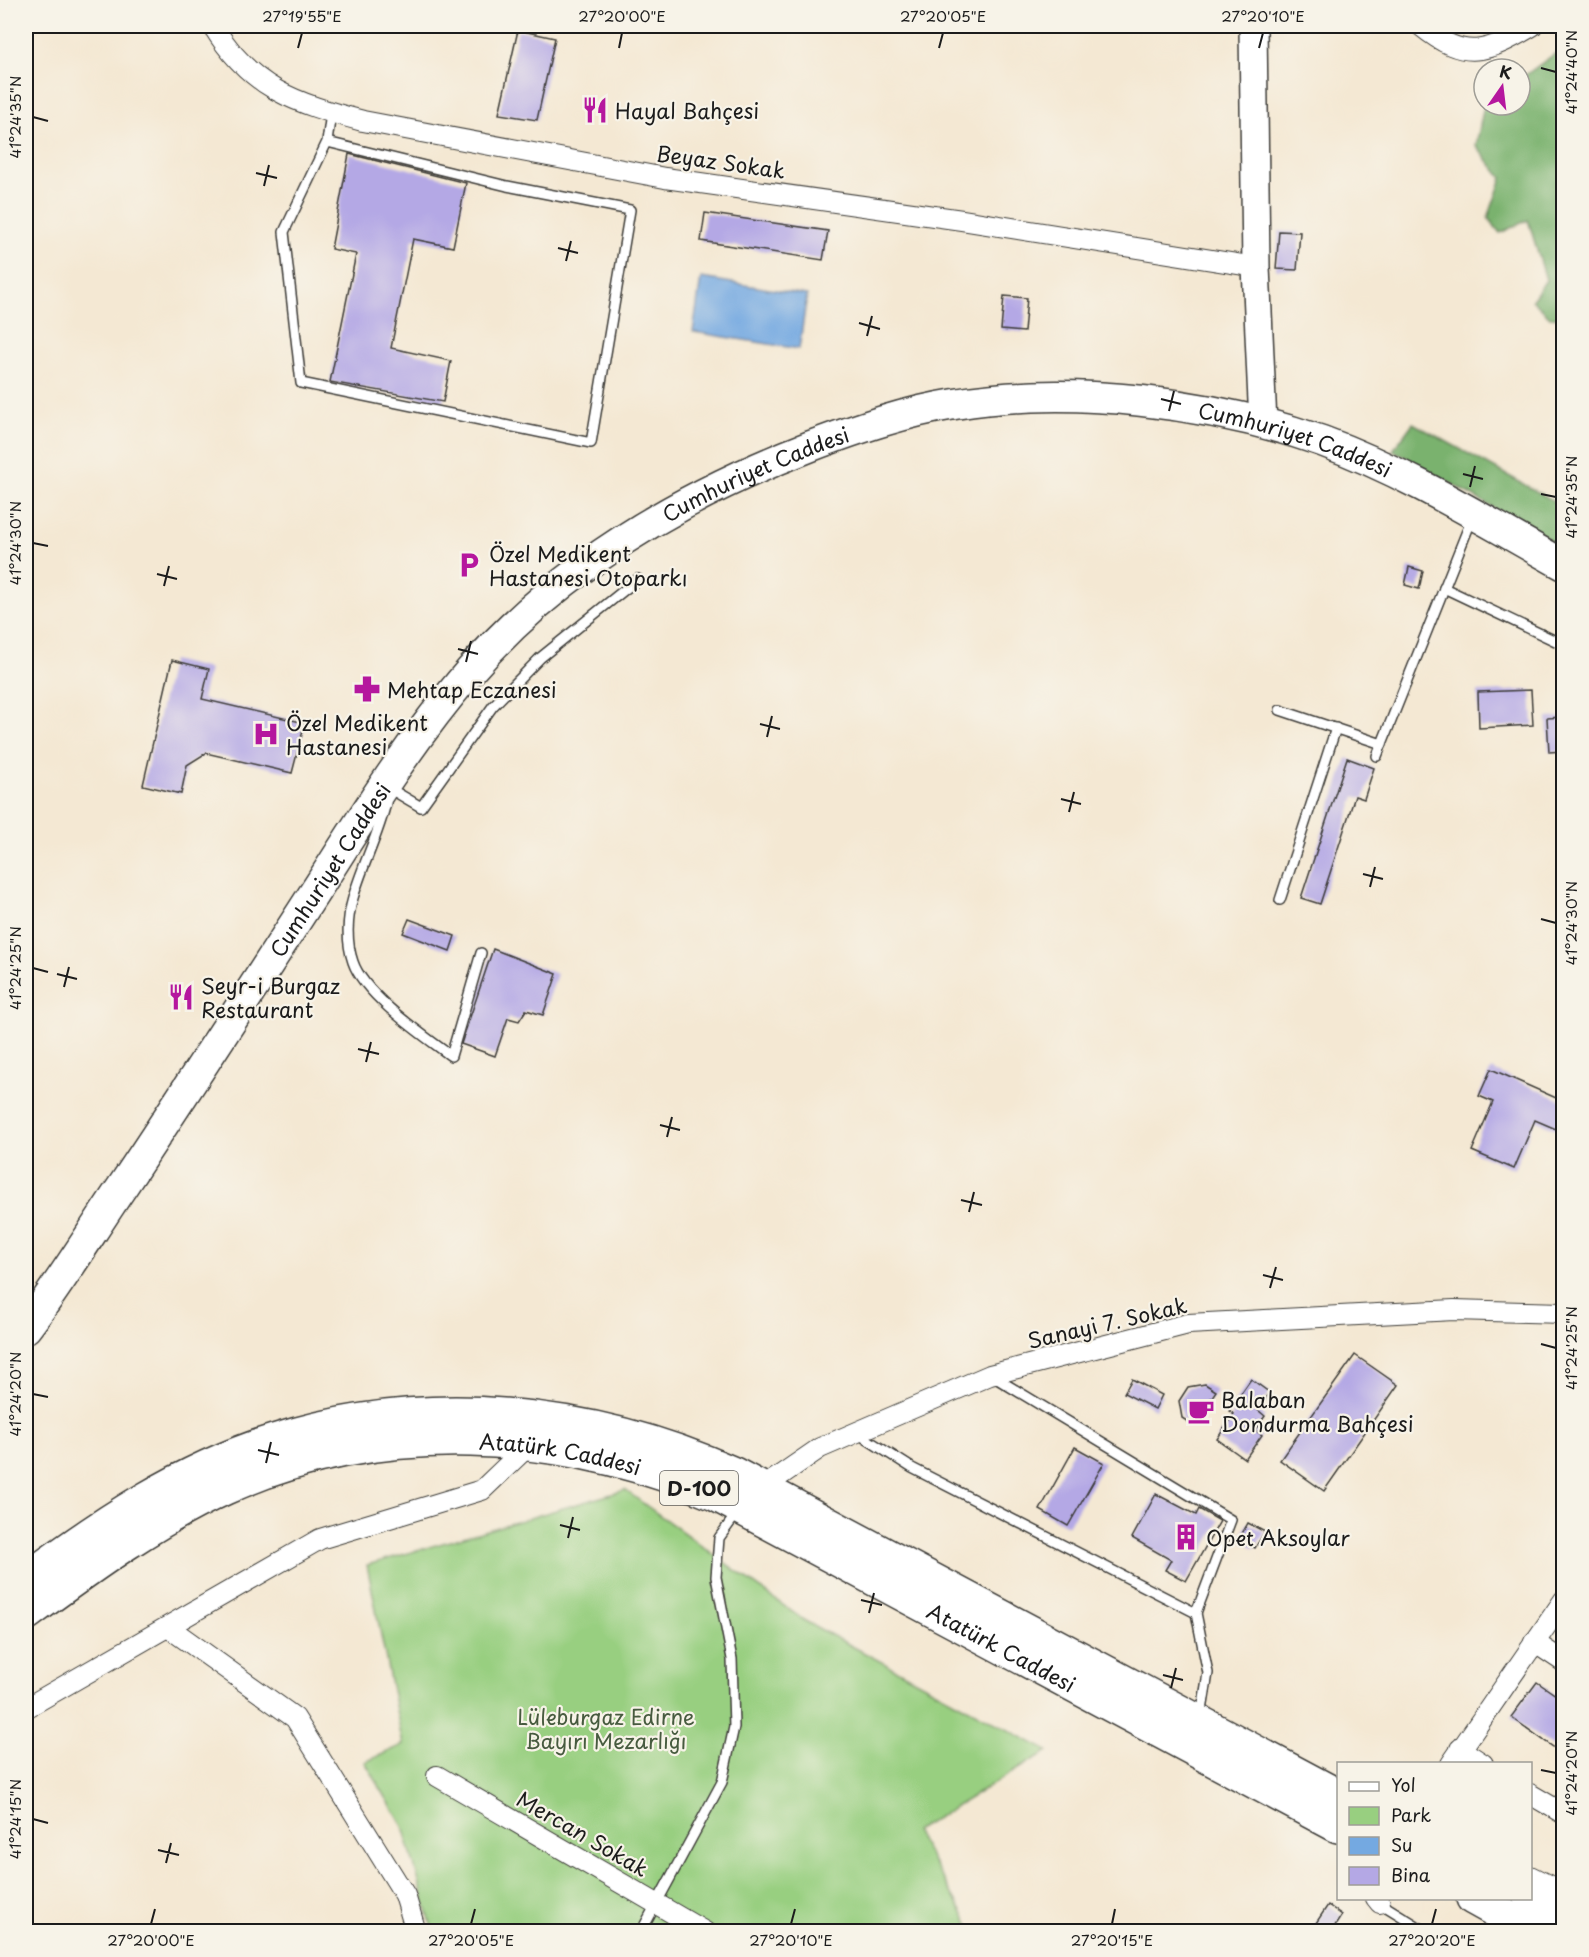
<svg xmlns="http://www.w3.org/2000/svg" width="1589" height="1957" viewBox="0 0 1589 1957" font-family="'Playpen Sans',sans-serif">
<rect width="100%" height="100%" fill="#f7f3e8"/>
<filter id="ink" filterUnits="userSpaceOnUse"><feTurbulence type="fractalNoise" baseFrequency=".0167" numOctaves="2"/><feDisplacementMap in="SourceGraphic" scale="12" xChannelSelector="R" yChannelSelector="G"/><feConvolveMatrix kernelMatrix="1 2 1 2 8 2 1 2 1" color-interpolation-filters="sRGB"/></filter>
<filter id="wash" filterUnits="userSpaceOnUse"><feTurbulence type="fractalNoise" baseFrequency=".008" numOctaves="4" result="noise"/><feDisplacementMap in="SourceGraphic" scale="24" xChannelSelector="R" yChannelSelector="G"/><feGaussianBlur stdDeviation="1.35" result="paint"/><feColorMatrix in="noise" values="0 0 0 0 0 0 0 0 0 0 0 0 0 0 0 0 0 1.4 0 .05"/><feComposite in="paint" operator="in"/></filter>
<g filter="url(#wash)">
<rect width="100%" height="100%" fill="#f4e8d3"/>
<path fill="#98cf80" stroke="#5a764e" stroke-width="1.5" d="M625,1490L805,1621L1048,1751L915,1831L974,1932L433,1931L403,1826L365,1762L403,1745L367,1565Z"/>
<g fill="#7ab26e" stroke="#4b6745" stroke-width="1.5">
<path d="M1563,48L1564,318H1563L1550,317L1532,300L1546,280L1528,220L1500,233L1488,218L1502,178L1476,146L1484,105H1520V79Z"/>
<path d="M1413,423L1563,506V548L1393,450Z"/>
</g>
<path fill="#74a9e1" stroke="#48627e" stroke-width="1.5" d="M701,278L807,295L799,349L693,332Z"/>
<g id="blocks">
<g fill="#b4a8e5">
<path d="M518,30L555,38L537,120L499,114Z"/>
<path d="M349,154L466,183L453,247L413,239L391,348L451,361L443,402L330,382L356,254L331,249Z"/>
<path d="M705,213L828,231L823,260L701,241Z"/>
<path d="M1279,231L1300,232L1297,270L1276,269Z"/>
<path d="M1004,296L1027,298L1024,332L1001,330Z"/>
<path d="M1409,567L1423,571L1419,589L1405,585Z"/>
<path d="M172,660L209,669L202,699L305,723L292,773L206,753L187,765L181,794L143,785Z"/>
<path d="M1531,690L1533,725L1479,728L1478,692Z"/>
<path d="M1563,717V751L1549,752L1547,718Z"/>
<path d="M1347,758L1374,768L1364,799L1355,796L1320,904L1301,898Z"/>
<path d="M409,919L455,936L450,951L403,933Z"/>
<path d="M493,949L557,974L543,1015L526,1010L519,1021L508,1018L495,1056L461,1044Z"/>
<path d="M1491,1069L1563,1101V1132L1535,1120L1514,1169L1472,1151L1493,1102L1479,1096Z"/>
<path d="M1355,1355L1398,1385L1324,1491L1280,1460Z"/>
<path d="M1132,1379L1162,1395L1155,1409L1124,1393Z"/>
<path d="M1251,1379L1270,1393L1258,1410L1265,1416L1255,1430L1262,1435L1245,1459L1217,1439L1234,1414L1229,1410Z"/>
<path d="M1205,1384L1216,1391L1193,1425L1182,1418L1179,1401L1188,1387Z"/>
<path d="M1075,1447L1104,1463L1068,1526L1040,1510Z"/>
<path d="M1156,1494L1196,1515L1199,1509L1220,1521L1186,1581L1165,1570L1171,1560L1132,1538Z"/>
<path d="M1248,1523L1265,1532L1255,1548L1239,1539Z"/>
<path d="M1537,1682L1563,1700V1754L1511,1717Z"/>
<path d="M1328,1905L1342,1915L1331,1932H1310Z"/>
</g>
</g>
</g>
<g filter="url(#ink)">
<use href="#blocks" fill-opacity="0" stroke="#3c3b37" stroke-width="1.5"/>
<g fill="none" stroke-linecap="round" stroke-linejoin="round">
<g stroke="#3c3b37" stroke-width="12">
<g id="lane">
<path d="M327,142L284,232L301,383L591,443L630,210L507,186L327,142L331,113"/>
<path d="M1444,588L1564,645"/>
<path d="M1280,710L1382,744"/>
<path d="M1377,756L1473,516"/>
<path d="M387,787L421,807L493,706L540,658L638,579"/>
<path d="M386,803C378,836 362,866 353,898C347,918 346,942 353,962C364,995 423,1035 451,1056L481,953"/>
<path d="M1280,900L1336,728"/>
<path d="M994,1377L1231,1520L1196,1613"/>
<path d="M857,1433L912,1468L1196,1613L1208,1673L1201,1717"/>
<path d="M1380,1903L1427,1932"/>
<path d="M641,1932L722,1782L734,1727L732,1659L716,1577L719,1538L737,1513"/>
</g>
</g>
<g stroke="#3c3b37" stroke-width="22">
<g id="street">
<path d="M213,26C251,89 295,103 363,121L665,178L962,220L1256,267"/>
<path d="M1421,26C1465,62 1487,53 1532,26"/>
<path d="M762,1488L820,1448L990,1375L1188,1324L1454,1310L1564,1313"/>
<path d="M168,1627L295,1718L405,1895L416,1932"/>
<path d="M1534,1642L1564,1662"/>
<path d="M26,1708L320,1539L482,1490L530,1444"/>
<path d="M1460,1749L1483,1764"/>
<path d="M1451,1764L1564,1600"/>
<path d="M437,1776L705,1932"/>
<path d="M1530,1794L1564,1814"/>
<path d="M1530,1876L1564,1893"/>
<path d="M1376,1898L1380,1903"/>
</g>
</g>
<g stroke="#3c3b37" stroke-width="30">
<path id="secondary" d="M1253,26L1256,267L1263,424"/>
</g>
<g stroke="#3c3b37" stroke-width="33">
<g id="primary">
<path id="s1" d="M26,1328C60,1284 90,1234 122,1187C189,1087 254,986 320,884C366,811 414,736 470,671C561,566 684,495 811,446C859,428 905,412 955,404C1072,385 1211,402 1322,441C1407,472 1485,521 1564,565"/>
</g>
</g>
<g stroke="#3c3b37" stroke-width="36">
<g id="highway">
<path d="M26,1580C101,1524 183,1469 274,1441C425,1393 590,1409 734,1474L1338,1796"/>
<path id="s2" d="M26,1614C89,1568 154,1520 225,1488C380,1418 562,1428 715,1494L1338,1826"/>
<path d="M1473,1898L1534,1932"/>
<path d="M1530,1898L1564,1916"/>
</g>
</g>
<use href="#lane" stroke="#fff" stroke-width="9"/>
<use href="#street" stroke="#fff" stroke-width="20"/>
<use href="#secondary" stroke="#fff" stroke-width="27"/>
<use href="#primary" stroke="#fff" stroke-width="30"/>
<use href="#highway" stroke="#fff" stroke-width="33"/>
</g>
</g>
<path fill="none" stroke="#1c1c1c" stroke-width="2" d="M298,48L302,33M619,48L622,33M939,48L943,33M1259,48L1263,33M1541,68L1556,72M33,117L48,121M256,173L277,178M264,186L269,165M558,248L578,253M566,261L571,241M859,323L880,329M867,336L872,316M1161,399L1181,404M1169,411L1174,391M1463,474L1483,479M1470,487L1475,466M1541,494L1556,497M33,543L48,546M157,574L177,579M164,586L169,566M458,649L478,654M466,662L471,641M760,724L780,729M767,737L772,716M1061,799L1081,804M1069,812L1074,792M1363,874L1383,879M1370,887L1375,867M1541,919L1556,923M33,968L48,972M57,974L77,979M64,987L69,967M358,1049L379,1054M366,1062L371,1042M660,1125L680,1130M667,1137L672,1117M961,1200L982,1205M969,1212L974,1192M1263,1275L1283,1280M1270,1288L1276,1267M1541,1344L1556,1348M33,1394L48,1397M258,1450L279,1455M266,1463L271,1442M560,1525L580,1530M568,1538L573,1517M861,1600L882,1605M869,1613L874,1593M1163,1675L1183,1680M1171,1688L1176,1668M1541,1770L1556,1773M33,1819L48,1823M158,1850L179,1855M166,1863L171,1843M151,1924L155,1909M471,1924L475,1909M791,1924L795,1909M1112,1924L1115,1909M1432,1924L1436,1909"/>
<defs>
<g id="restaurant-bare" transform="scale(2.07)"><path d="M-5-6h1v4h1v-4h1v4h1v-4h1v5L-1.5 .5V6h-2V.5L-5-1ZM5-6V6H3V1.5H1.5Q1.5-4 5-6Z" fill="#b5179e" stroke="#f7f3e8" stroke-width="2.5" paint-order="stroke"/></g>
<g id="parking-bare" transform="scale(2.07)"><path d="M-3.5-5.5H1a3.5 3.5 0 0 1 0 7H-1V5.5H-3.5ZM-1-3.4V-.6H.8a1.4 1.4 0 0 0 0-2.8Z" fill="#b5179e" stroke="#f7f3e8" stroke-width="2.5" paint-order="stroke"/></g>
<g id="pharmacy-bare" transform="scale(2.07)"><path d="M-2-6h4v4h4v4h-4v4h-4v-4h-4v-4h4Z" fill="#b5179e" stroke="#f7f3e8" stroke-width="2.5" paint-order="stroke"/></g>
<g id="hospital-bare" transform="scale(2.07)"><path d="M-5-5h3v3.5h4V-5h3V5h-3V1.5h-4V5h-3Z" fill="#b5179e" stroke="#f7f3e8" stroke-width="2.5" paint-order="stroke"/></g>
<g id="cafe-bare" transform="scale(2.07)"><path d="M-5.5-4.5H6V0H3Q3 3.5 0 3.5H-2.5Q-5.5 3.5-5.5 0ZM3-3.2v2h1.7v-2ZM-6 4.5H4V6H-6Z" fill="#b5179e" stroke="#f7f3e8" stroke-width="2.5" paint-order="stroke"/></g>
<g id="building-bare" transform="scale(2.07)"><path d="M-4-6H4V6H1V3H-1V6H-4ZM-2.5-4.3h1.7v1.8h-1.7ZM.8-4.3h1.7v1.8H.8ZM-2.5-1h1.7V.8h-1.7ZM.8-1h1.7V.8H.8Z" fill="#b5179e" stroke="#f7f3e8" stroke-width="2.5" paint-order="stroke"/></g>
</defs>
<g fill-rule="evenodd">
<use href="#restaurant-bare" x="595" y="110"/>
<use href="#parking-bare" x="469" y="565"/>
<use href="#pharmacy-bare" x="367" y="689"/>
<use href="#hospital-bare" x="266" y="734"/>
<use href="#restaurant-bare" x="181" y="997"/>
<use href="#cafe-bare" x="1201" y="1411"/>
<use href="#building-bare" x="1186" y="1537"/>
</g>
<g text-anchor="middle" dominant-baseline="central" stroke-width="4.5" stroke-linejoin="round" paint-order="stroke">
<rect fill="#f7f3e8" stroke="#5e5c59" stroke-width="1.5" x="660" y="1471" width="78" height="34" rx="4.5"/>
<g font-size="20" font-weight="bold" fill="#1c1c1c">
<text x="699" y="1488">D-100</text>
</g>
<g font-size="21" fill="#1c1c1c" stroke="#f7f3e8" text-anchor="start">
<text x="615" y="110">Hayal Bahçesi</text>
<text x="489" y="553">Özel Medikent<tspan x="489" dy="24">Hastanesi Otoparkı</tspan></text>
<text x="387" y="689">Mehtap Eczanesi</text>
<text x="286" y="722">Özel Medikent<tspan x="286" dy="24">Hastanesi</tspan></text>
<text x="201" y="985">Seyr-i Burgaz<tspan x="201" dy="24">Restaurant</tspan></text>
<text x="1221" y="1399">Balaban<tspan x="1221" dy="24">Dondurma Bahçesi</tspan></text>
<text x="1206" y="1537">Opet Aksoylar</text>
</g>
<g font-size="21" fill="#1c1c1c" stroke="#f7f3e8">
<text transform="translate(721 161) rotate(8)">Beyaz Sokak</text>
<text stroke="none"><textPath href="#s1" startOffset="1702">Cumhuriyet Caddesi</textPath></text>
<text stroke="none"><textPath href="#s1" startOffset="1144">Cumhuriyet Caddesi</textPath></text>
<text stroke="none"><textPath href="#s1" startOffset="550">Cumhuriyet Caddesi</textPath></text>
<text transform="translate(1107 1322) rotate(-13)">Sanayi 7. Sokak</text>
<text stroke="none"><textPath href="#s2" startOffset="579">Atatürk Caddesi</textPath></text>
<text stroke="none"><textPath href="#s2" startOffset="1065">Atatürk Caddesi</textPath></text>
<text transform="translate(583 1833) rotate(30)">Mercan Sokak</text>
</g>
<g font-size="21" fill="#475b3f" stroke="#f7f3e8">
<text x="606" y="1716">Lüleburgaz Edirne<tspan x="606" dy="24">Bayırı Mezarlığı</tspan></text>
</g>
</g>
<rect width="1589" height="1957" fill="none" stroke="#f7f3e8" stroke-width="66"/>
<rect x="1337" y="1762" width="195" height="138" fill="#f7f3e8" stroke="#9f9d96" stroke-width="1.5"/>
<rect x="1349" y="1782" width="30" height="9" fill="#ffffff" stroke="#9f9d96" stroke-width="1.5"/>
<text x="1391" y="1792" font-size="18" fill="#1c1c1c">Yol</text>
<rect x="1349" y="1807" width="30" height="18" fill="#98cf80" stroke="#9f9d96" stroke-width="1.5"/>
<text x="1391" y="1822" font-size="18" fill="#1c1c1c">Park</text>
<rect x="1349" y="1837" width="30" height="18" fill="#74a9e1" stroke="#9f9d96" stroke-width="1.5"/>
<text x="1391" y="1852" font-size="18" fill="#1c1c1c">Su</text>
<rect x="1349" y="1867" width="30" height="18" fill="#b4a8e5" stroke="#9f9d96" stroke-width="1.5"/>
<text x="1391" y="1882" font-size="18" fill="#1c1c1c">Bina</text>
<g transform="translate(1502 87) rotate(14)"><circle r="28" fill="#f7f3e8" stroke="#9f9d96" stroke-width="1.5"/>
<path d="M0-4.5L10 22L0 15L-10 22Z" fill="#b5179e"/>
<text y="-9" font-size="16" font-weight="bold" text-anchor="middle" fill="#1c1c1c">K</text>
</g>
<rect x="33" y="33" width="1523" height="1891" fill="none" stroke="#1c1c1c" stroke-width="2"/>
<g font-size="15" text-anchor="middle" fill="#1c1c1c">
<text x="302" y="22">27°19'55"E</text>
<text x="622" y="22">27°20'00"E</text>
<text x="943" y="22">27°20'05"E</text>
<text x="1263" y="22">27°20'10"E</text>
<text transform="translate(1572 72) rotate(-90)" y="5">41°24'40"N</text>
<text transform="translate(16 117) rotate(-90)" y="5">41°24'35"N</text>
<text transform="translate(1572 497) rotate(-90)" y="5">41°24'35"N</text>
<text transform="translate(16 543) rotate(-90)" y="5">41°24'30"N</text>
<text transform="translate(1572 923) rotate(-90)" y="5">41°24'30"N</text>
<text transform="translate(16 968) rotate(-90)" y="5">41°24'25"N</text>
<text transform="translate(1572 1348) rotate(-90)" y="5">41°24'25"N</text>
<text transform="translate(16 1394) rotate(-90)" y="5">41°24'20"N</text>
<text transform="translate(1572 1773) rotate(-90)" y="5">41°24'20"N</text>
<text transform="translate(16 1819) rotate(-90)" y="5">41°24'15"N</text>
<text x="151" y="1946">27°20'00"E</text>
<text x="471" y="1946">27°20'05"E</text>
<text x="791" y="1946">27°20'10"E</text>
<text x="1112" y="1946">27°20'15"E</text>
<text x="1432" y="1946">27°20'20"E</text>
</g>
</svg>
